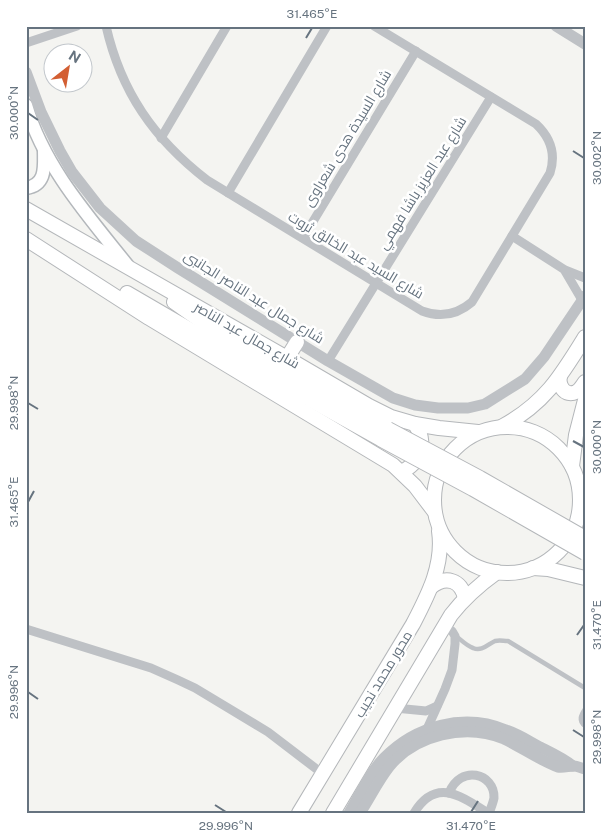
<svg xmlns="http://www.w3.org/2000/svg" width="611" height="839" viewBox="0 0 611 839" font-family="'Public Sans',Cairo,sans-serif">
<rect width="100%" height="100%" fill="#f4f4f1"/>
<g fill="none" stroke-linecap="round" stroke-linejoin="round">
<g stroke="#b3b7bb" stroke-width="15">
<g id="secondary">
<path d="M26,105C44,167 89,217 128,266"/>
<path d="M26,188C47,185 44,166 44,150"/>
</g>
</g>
<g stroke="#b4b7ba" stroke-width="16">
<g id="primary">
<path d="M26,209L287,358L369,406L391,417L415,424L439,428L478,432"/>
<path d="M26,239L149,318L393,465L415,486L434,511"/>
<path d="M127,293L323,407L382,440"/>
<path d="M174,302L211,328L269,363L388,429"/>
<path d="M287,358L297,342"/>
<path d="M560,376C558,386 565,397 576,392C580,390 582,386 585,382"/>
<path d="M503,426C545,403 561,376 585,337"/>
<circle cx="507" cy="500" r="73"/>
<path d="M572,466L576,435L585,400"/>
<path d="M401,472C421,463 427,442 415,424"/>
<path d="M533,568L548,569L585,578"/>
<path d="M431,587C446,575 461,580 465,598"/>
<path d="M299,813L413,624C428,595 444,565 439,531"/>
<path d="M333,813L451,615C464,598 479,585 497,572"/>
</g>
</g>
<g stroke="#bec1c5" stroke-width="4.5">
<path d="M456,636C461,640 467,646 473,648C482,652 488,644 495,641C500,640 503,641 508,641L585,688"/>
<path d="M585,709C581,715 578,721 585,726"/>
</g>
<g stroke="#bec1c5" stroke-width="9">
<path d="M106,26C121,92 154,139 207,180L422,311C441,318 457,315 472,302L550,173C556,154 551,138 536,124L374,26"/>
<path d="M26,43L77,26"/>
<path d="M161,138L227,26"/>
<path d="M228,193L327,26"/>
<path d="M512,236L565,270L585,278"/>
<path d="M303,238L416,51"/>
<path d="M565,271L582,300"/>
<path d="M328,361L491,97"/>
<path d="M26,629L151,668L178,680L195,688L268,732L323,774"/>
<path d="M395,708L426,711L437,706"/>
<path d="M427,729L445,689L452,670L455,644V636L452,631L444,626"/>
<path d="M449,793C460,764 495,773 494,798C493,803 491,808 489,813"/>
<path d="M414,813C436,777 461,796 488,813"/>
</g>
<g stroke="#bec1c5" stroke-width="11">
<path d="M556,26L585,44"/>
<path d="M26,72L41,112L60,151L72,172L100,208L136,241L178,268L328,361L393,398L415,405L438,408H468L485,404L525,379L544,357L585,296"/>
<path d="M349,813C359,796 370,772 384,758C415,726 464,712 506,730C518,734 529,741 540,747C552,753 563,758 573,766"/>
<path d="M360,813C370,798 378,781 389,767C415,735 465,723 504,739C521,747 541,761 558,767C563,768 569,766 574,766C577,766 581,768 585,769"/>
</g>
<use href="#secondary" stroke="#fff" stroke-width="12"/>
<use href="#primary" stroke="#fff" stroke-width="14"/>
<g stroke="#b4b7ba" stroke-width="16" stroke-linecap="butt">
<g id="primary-bridge">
<path d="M388,429L480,478L585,538"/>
<path d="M382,440L473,489L585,553"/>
</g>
</g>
<use href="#primary-bridge" stroke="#fff" stroke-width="14"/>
</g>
<path fill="none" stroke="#66737f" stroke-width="2" d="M306,38L312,28M28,113L38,120M573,151L584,158M28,403L38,409M573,441L584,447M28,502L34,491M577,635L584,625M28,692L38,699M573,730L584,737M215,805L226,812M471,812L478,801"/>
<g text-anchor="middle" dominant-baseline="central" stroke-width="5" stroke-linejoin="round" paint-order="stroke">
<g font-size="14" fill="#66737f" stroke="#fff">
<text transform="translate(347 138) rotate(-59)">شارع السيدة هدى شعراوى</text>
<text transform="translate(422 183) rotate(-58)">شارع عبد العزيز باشا فهمي</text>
<text transform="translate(356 255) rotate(31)">شارع السيد عبد الخالق ثروت</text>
<text transform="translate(254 297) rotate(32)">شارع جمال عبد الناصر الجانبى</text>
<text transform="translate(247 335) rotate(30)">شارع جمال عبد الناصر</text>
<text transform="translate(383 674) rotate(-59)">محور محمد نجيب</text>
</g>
</g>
<rect width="611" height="839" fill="none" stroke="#ffffff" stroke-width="55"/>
<g transform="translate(68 68) rotate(31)"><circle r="24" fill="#ffffff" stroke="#c2c7cc"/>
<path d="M0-4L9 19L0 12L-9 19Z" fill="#d35f33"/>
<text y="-8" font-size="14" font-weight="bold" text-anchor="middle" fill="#66737f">N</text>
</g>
<rect x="28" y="28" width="556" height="784" fill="none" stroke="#66737f" stroke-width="2"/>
<g font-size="12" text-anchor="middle" fill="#66737f">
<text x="312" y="18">31.465°E</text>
<text transform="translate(14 113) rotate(-90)" y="4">30.000°N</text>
<text transform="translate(597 158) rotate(-90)" y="4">30.002°N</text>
<text transform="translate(14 403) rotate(-90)" y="4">29.998°N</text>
<text transform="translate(597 447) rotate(-90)" y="4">30.000°N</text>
<text transform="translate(14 502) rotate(-90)" y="4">31.465°E</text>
<text transform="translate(597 625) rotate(-90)" y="4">31.470°E</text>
<text transform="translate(14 692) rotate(-90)" y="4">29.996°N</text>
<text transform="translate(597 737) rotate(-90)" y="4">29.998°N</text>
<text x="226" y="830">29.996°N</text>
<text x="471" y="830">31.470°E</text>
</g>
</svg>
